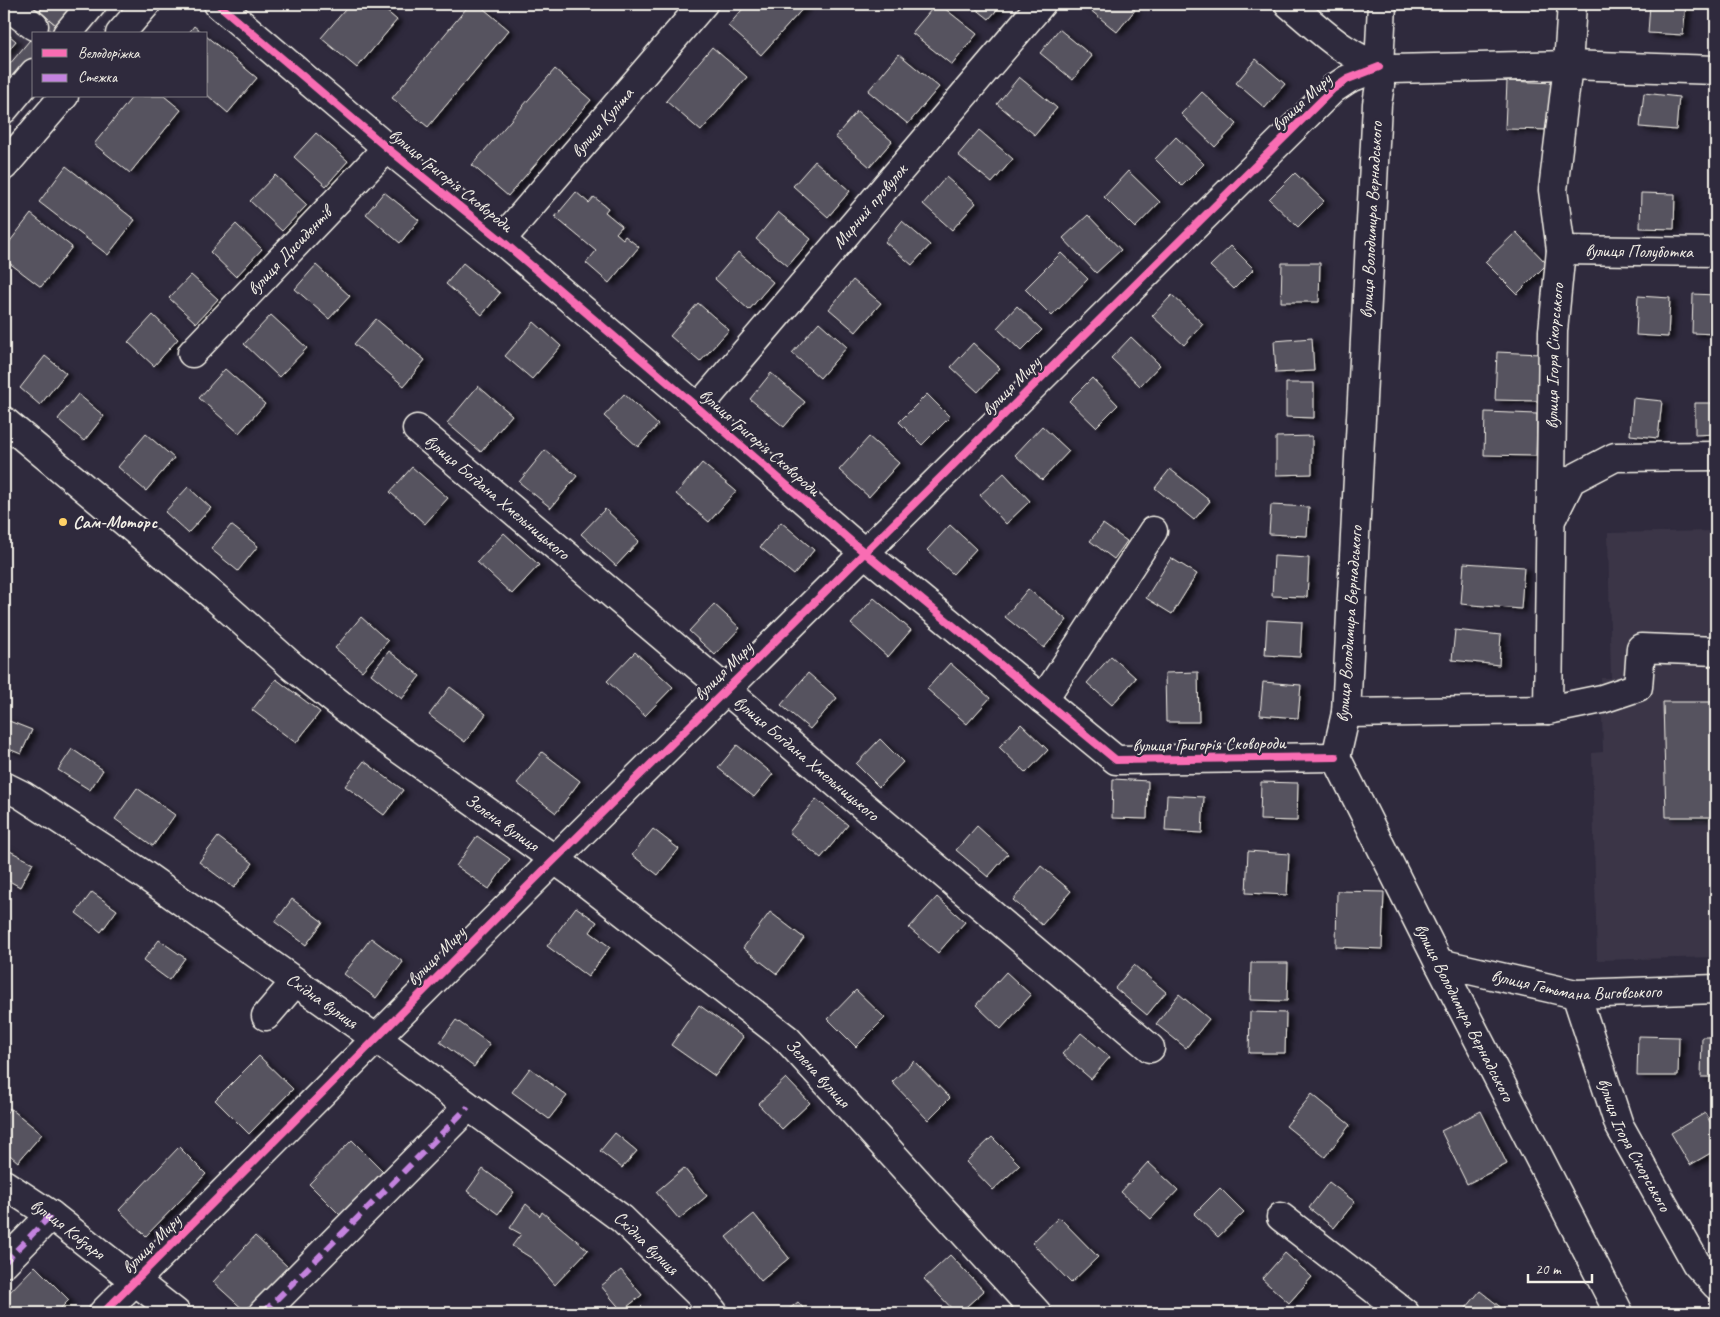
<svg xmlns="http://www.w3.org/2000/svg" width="1720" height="1317" viewBox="0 0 1720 1317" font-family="Caveat,sans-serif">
  <defs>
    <filter id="shadow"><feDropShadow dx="5.5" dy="3" stdDeviation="2.5" flood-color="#0009"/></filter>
  </defs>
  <rect width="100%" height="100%" fill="#2f2a3d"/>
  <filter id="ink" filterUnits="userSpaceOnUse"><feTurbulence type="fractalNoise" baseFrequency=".02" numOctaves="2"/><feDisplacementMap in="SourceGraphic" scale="10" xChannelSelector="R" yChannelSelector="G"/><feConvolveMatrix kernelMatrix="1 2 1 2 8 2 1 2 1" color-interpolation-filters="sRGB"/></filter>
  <g filter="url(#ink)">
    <g fill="#3b3647">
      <polygon points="4,4 115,4 90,34 34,34 34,96 37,96 4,136"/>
      <polygon points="1716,531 1716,957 1597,960 1592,753 1603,752 1601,678 1611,678 1608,533"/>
    </g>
    <g fill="#56525f" stroke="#f4f1e8" filter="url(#shadow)">
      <polygon points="47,4 66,4 73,10 58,27 40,11"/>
      <polygon points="350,4 378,4 397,20 357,68 321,38"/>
      <polygon points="470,4 478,4 509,30 428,127 392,98"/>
      <polygon points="747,4 807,4 761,55 728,26"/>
      <polygon points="936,4 939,4 977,34 952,65 912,33"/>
      <polygon points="970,4 1002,4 989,19"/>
      <polygon points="1083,4 1127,4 1135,10 1117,32"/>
      <polygon points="1650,4 1686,4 1683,35 1648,33"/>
      <polygon points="44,15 58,27 53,33 39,21"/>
      <polygon points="194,26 204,34 188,34"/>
      <polygon points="1059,29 1092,56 1073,80 1040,53"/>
      <polygon points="4,31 16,41 4,56"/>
      <polygon points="34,35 34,58 13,83 4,76 4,71"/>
      <polygon points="206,36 257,78 228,113 206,94"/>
      <polygon points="712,47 747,77 701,131 666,101"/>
      <polygon points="899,54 939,87 908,124 868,91"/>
      <polygon points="1256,59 1285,84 1265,108 1236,83"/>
      <polygon points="555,69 591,100 508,196 472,165"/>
      <polygon points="1019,77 1057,108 1035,135 997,104"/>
      <polygon points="1507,81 1555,83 1554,130 1505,129"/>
      <polygon points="1202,92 1237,124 1215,147 1181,114"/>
      <polygon points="1644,93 1679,97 1676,130 1640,127"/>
      <polygon points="133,96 164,96 181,110 130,173 94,144"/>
      <polygon points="857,111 892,141 870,167 835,137"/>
      <polygon points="979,130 1013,159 992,183 958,155"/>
      <polygon points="316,133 348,161 326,186 294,157"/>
      <polygon points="1176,137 1204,164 1182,186 1155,159"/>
      <polygon points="815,161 850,191 828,217 793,186"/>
      <polygon points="66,166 135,220 108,255 39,202"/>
      <polygon points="1128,171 1160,202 1135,228 1104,197"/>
      <polygon points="1295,173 1324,201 1298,227 1269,199"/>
      <polygon points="275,175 307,205 282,231 250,201"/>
      <polygon points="946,177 976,203 952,230 923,204"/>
      <polygon points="384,192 419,220 400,243 366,214"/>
      <polygon points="576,192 589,203 594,197 608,208 605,212 622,226 616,233 623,239 625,236 639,247 609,283 586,263 596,251 555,217"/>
      <polygon points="1641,193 1675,194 1674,229 1640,228"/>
      <polygon points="778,212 811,239 788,266 756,239"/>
      <polygon points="31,214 72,247 41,287 4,259 4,249"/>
      <polygon points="1088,215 1121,250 1096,273 1063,238"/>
      <polygon points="902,221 930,245 912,265 885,242"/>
      <polygon points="236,224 262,249 236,277 210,252"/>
      <polygon points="1516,232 1547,264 1517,294 1485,262"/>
      <polygon points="1231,246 1254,269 1234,289 1210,266"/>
      <polygon points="738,252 773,282 749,310 715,279"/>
      <polygon points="1061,253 1088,279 1052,316 1025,289"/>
      <polygon points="463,263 500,293 482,315 446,284"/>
      <polygon points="1282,263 1320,263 1319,302 1281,302"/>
      <polygon points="316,265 350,296 329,319 295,289"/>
      <polygon points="191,275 218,299 196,323 169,298"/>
      <polygon points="853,280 881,303 856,332 829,309"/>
      <polygon points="1693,294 1716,295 1716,334 1692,333"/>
      <polygon points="1172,295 1203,324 1184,345 1152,316"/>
      <polygon points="1638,296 1670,298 1668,337 1636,335"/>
      <polygon points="698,303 729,330 700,362 670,336"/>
      <polygon points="1017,306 1042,330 1021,351 997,328"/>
      <polygon points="153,315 178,339 154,366 128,342"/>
      <polygon points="271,315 307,348 279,377 244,344"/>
      <polygon points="376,319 425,360 404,386 354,344"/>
      <polygon points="534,322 561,346 532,379 505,356"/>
      <polygon points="819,322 847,347 820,378 792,353"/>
      <polygon points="1131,337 1160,365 1140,386 1111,358"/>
      <polygon points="1312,338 1314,371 1276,373 1274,341"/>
      <polygon points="973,343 1000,368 978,392 951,367"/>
      <polygon points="1497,352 1540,354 1538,401 1495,400"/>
      <polygon points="45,356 66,373 40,405 20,388"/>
      <polygon points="225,369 265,404 239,433 199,398"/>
      <polygon points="771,373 805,402 784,427 750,399"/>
      <polygon points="1092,378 1118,405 1096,427 1069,401"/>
      <polygon points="1286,383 1314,383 1314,418 1286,417"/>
      <polygon points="478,386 512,415 481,452 447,423"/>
      <polygon points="78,394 104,416 84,441 58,419"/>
      <polygon points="624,394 658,425 638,447 604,416"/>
      <polygon points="927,394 950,417 922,445 899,422"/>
      <polygon points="1633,398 1662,401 1658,438 1630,435"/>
      <polygon points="1695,403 1716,403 1716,434 1695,435"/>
      <polygon points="1485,412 1537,414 1536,456 1484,455"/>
      <polygon points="1042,426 1069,451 1042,480 1015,455"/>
      <polygon points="146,434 174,458 146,491 118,467"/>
      <polygon points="1312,436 1312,474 1276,475 1276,437"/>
      <polygon points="869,437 899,463 869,497 839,470"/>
      <polygon points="545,450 577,476 551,508 519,482"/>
      <polygon points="702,463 736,491 709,522 676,494"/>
      <polygon points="412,467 448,498 425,524 390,492"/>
      <polygon points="1170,469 1210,501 1194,520 1155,488"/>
      <polygon points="1004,473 1030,501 1006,524 980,495"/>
      <polygon points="188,487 211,508 188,533 165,512"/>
      <polygon points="1271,505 1309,507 1307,536 1269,534"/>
      <polygon points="605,509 639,541 616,566 581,534"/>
      <polygon points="781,522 814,550 794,575 760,547"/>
      <polygon points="1103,524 1127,541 1114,559 1090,541"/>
      <polygon points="231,525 258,546 238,571 211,549"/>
      <polygon points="950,525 976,549 953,574 927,550"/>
      <polygon points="504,533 539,565 512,594 477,562"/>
      <polygon points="1274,556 1309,558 1307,597 1272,596"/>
      <polygon points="1171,558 1197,574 1172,614 1146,598"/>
      <polygon points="1464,563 1524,567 1521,609 1461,604"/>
      <polygon points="1028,589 1067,620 1044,648 1005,617"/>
      <polygon points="874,598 911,630 888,657 851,624"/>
      <polygon points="714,604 740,628 715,655 689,631"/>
      <polygon points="361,617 388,641 362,671 335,648"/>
      <polygon points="1267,620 1302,622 1300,657 1265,655"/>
      <polygon points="1455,630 1501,635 1499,665 1452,660"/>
      <polygon points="389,651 420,676 402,699 371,674"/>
      <polygon points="635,652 673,687 645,716 607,681"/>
      <polygon points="1111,656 1136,678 1112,705 1087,683"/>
      <polygon points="950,663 990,698 967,724 927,689"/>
      <polygon points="1198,672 1199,722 1166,722 1165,673"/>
      <polygon points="808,673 837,698 810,729 781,705"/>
      <polygon points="276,679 320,712 296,743 252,710"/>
      <polygon points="1263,682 1301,685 1298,718 1260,715"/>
      <polygon points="450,687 486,714 465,742 429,715"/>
      <polygon points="1663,702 1716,702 1716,817 1666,817"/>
      <polygon points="4,719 32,730 21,754 4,747"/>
      <polygon points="1021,724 1048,750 1026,773 999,747"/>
      <polygon points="880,739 903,762 879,787 856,764"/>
      <polygon points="737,745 773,774 754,797 718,768"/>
      <polygon points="72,749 103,770 90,790 58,770"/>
      <polygon points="542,752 580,781 556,813 517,783"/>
      <polygon points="364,761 403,790 384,815 345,786"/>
      <polygon points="1113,779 1148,781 1147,819 1112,818"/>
      <polygon points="1261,782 1298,783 1297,821 1260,820"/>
      <polygon points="137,788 175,815 153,846 115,819"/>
      <polygon points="1167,795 1204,797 1202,833 1165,831"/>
      <polygon points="816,799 848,825 821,858 789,832"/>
      <polygon points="977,826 1008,854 988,877 956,850"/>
      <polygon points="653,829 679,849 658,875 632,855"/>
      <polygon points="477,836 510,859 489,889 456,866"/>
      <polygon points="218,837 253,863 234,888 199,862"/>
      <polygon points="4,848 33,863 20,887 4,878"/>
      <polygon points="1248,851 1289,854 1287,895 1246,893"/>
      <polygon points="1041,866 1071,891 1042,925 1013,900"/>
      <polygon points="1337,891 1384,892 1382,949 1336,947"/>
      <polygon points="92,892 117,910 101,932 76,913"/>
      <polygon points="937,897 965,922 938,953 909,928"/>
      <polygon points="292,899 323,922 306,945 275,922"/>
      <polygon points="576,907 597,922 590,932 610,947 588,977 547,946"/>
      <polygon points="770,912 804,938 777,974 743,948"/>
      <polygon points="371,938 403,962 376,998 344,974"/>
      <polygon points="159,940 185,958 169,980 143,961"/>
      <polygon points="1251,963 1288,963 1287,1001 1250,1000"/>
      <polygon points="1134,965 1166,992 1147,1015 1115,988"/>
      <polygon points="1006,972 1031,995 1001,1029 976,1005"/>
      <polygon points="856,990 885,1018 856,1047 828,1019"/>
      <polygon points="1179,994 1209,1019 1186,1048 1156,1024"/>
      <polygon points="699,1005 743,1037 715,1076 671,1045"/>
      <polygon points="1250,1012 1286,1013 1285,1053 1249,1053"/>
      <polygon points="456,1020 490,1044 474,1067 440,1042"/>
      <polygon points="1081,1033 1110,1057 1091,1079 1062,1054"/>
      <polygon points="1638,1036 1679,1037 1678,1076 1637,1076"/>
      <polygon points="1702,1037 1716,1037 1716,1077 1701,1077"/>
      <polygon points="259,1056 293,1089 249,1134 215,1100"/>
      <polygon points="914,1061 950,1098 928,1120 892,1082"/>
      <polygon points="530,1068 567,1096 549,1119 512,1092"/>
      <polygon points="786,1078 810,1103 782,1129 758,1104"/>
      <polygon points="1312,1094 1350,1125 1325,1157 1286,1126"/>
      <polygon points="10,1108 42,1134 18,1162 4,1150 4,1116"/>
      <polygon points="1481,1111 1507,1164 1467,1184 1441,1131"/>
      <polygon points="1705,1113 1716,1132 1716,1150 1690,1165 1671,1133"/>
      <polygon points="615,1133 637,1151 622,1168 600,1151"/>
      <polygon points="992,1137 1020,1165 993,1190 966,1162"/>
      <polygon points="352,1140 386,1174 343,1218 309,1184"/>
      <polygon points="179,1147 206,1174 146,1236 119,1210"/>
      <polygon points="1148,1162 1178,1190 1151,1219 1121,1192"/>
      <polygon points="684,1168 707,1196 679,1219 656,1192"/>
      <polygon points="483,1169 514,1192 498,1214 467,1191"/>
      <polygon points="1329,1182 1355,1202 1334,1228 1309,1208"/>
      <polygon points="1220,1188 1244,1212 1218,1237 1194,1214"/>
      <polygon points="526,1204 540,1216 542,1212 588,1250 555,1285 533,1259 512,1246 521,1234 510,1228"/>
      <polygon points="754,1214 789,1258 761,1281 726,1237"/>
      <polygon points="1059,1217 1098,1257 1071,1283 1032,1243"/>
      <polygon points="255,1236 288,1267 246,1312 213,1282"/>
      <polygon points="1285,1253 1312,1277 1289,1303 1262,1279"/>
      <polygon points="950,1255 984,1291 959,1313 956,1313 924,1279"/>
      <polygon points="35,1266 69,1300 56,1313 4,1313 4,1298"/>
      <polygon points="621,1270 642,1295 622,1311 601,1286"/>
      <polygon points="1480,1291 1508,1313 1462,1313"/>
      <polygon points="798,1302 807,1313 784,1313"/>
    </g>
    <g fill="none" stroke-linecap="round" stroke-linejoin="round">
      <defs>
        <g id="minor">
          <polyline points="5,4 34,26"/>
          <polyline points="218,4 387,148 501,240 698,408 853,543 1116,760 1336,757"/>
          <path d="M1289 4C1319 29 1351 62 1391 69L1568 65 1716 70"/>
          <path id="s1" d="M1382 4 1379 67 1380 85 1377 104 1346 713 1336 757 1439 963 1619 1313"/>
          <polyline points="67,34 92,4"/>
          <polyline points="120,34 146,4"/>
          <polyline points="4,109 34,73"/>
          <polyline points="4,166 64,96"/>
          <path id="s2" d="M501 240 703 4"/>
          <path id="s3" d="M1561 250 1716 252"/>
          <path id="s4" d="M192 353 387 148"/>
          <path id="s5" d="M698 408 1041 4"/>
          <path id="s6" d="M4 421 215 597 293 667 374 731 572 872 787 1039 1037 1313"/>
          <path id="s7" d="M417 429 1150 1048"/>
          <polyline points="1553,516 1571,480 1615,457 1716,456"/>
          <polyline points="1043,700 1153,531"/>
          <path id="s8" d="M1548 710 1553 331 1561 250 1553 190 1568 65 1572 4"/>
          <polyline points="1346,713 1548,710 1602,699 1638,687 1641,648 1716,651"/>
          <path id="s9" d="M4 786 22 795 143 874 388 1047 622 1219 700 1295 714 1313"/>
          <path id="s10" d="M1439 963 1576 994 1716 989"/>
          <path id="s11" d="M1576 994 1619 1125 1696 1263 1716 1285"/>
          <polyline points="266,1016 295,982"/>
          <path id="s12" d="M4 1184 51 1215 176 1313"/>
          <polyline points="1281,1217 1405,1313"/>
          <polyline points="4,1263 51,1215"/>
          <polyline points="103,1313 543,871 1333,89 1348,79 1379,67"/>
          <polyline points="263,1313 468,1107"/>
        </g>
      </defs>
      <use href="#minor" stroke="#f4f1e8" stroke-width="31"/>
      <use href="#minor" stroke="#2f2a3d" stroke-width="28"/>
      <g stroke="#c483df" stroke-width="6" stroke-dasharray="12 6" stroke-linecap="butt">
        <polyline points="4,1263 51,1215"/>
        <polyline points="263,1313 468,1107"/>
      </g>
      <defs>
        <g id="cycleway">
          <polyline points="218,4 387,148 501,240 698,408 853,543 1116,760 1336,757"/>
          <polyline points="103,1313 543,871 1333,89 1348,79 1379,67"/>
        </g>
      </defs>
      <use href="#cycleway" stroke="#2f2a3d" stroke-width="11"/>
      <use href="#cycleway" stroke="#f96db3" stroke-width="8"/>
    </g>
  </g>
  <circle fill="#ffd166" stroke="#2f2a3d" stroke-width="2" cx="63" cy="522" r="5"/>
  <g text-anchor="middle" stroke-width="4.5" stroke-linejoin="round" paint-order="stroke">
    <g font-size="18" fill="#f4f1e8" stroke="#2f2a3d">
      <text transform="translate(1301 102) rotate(-43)" y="6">вулиця Миру</text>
      <text dy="6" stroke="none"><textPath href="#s2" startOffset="155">вулиця Куліша</textPath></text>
      <text transform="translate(451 180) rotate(39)" y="6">вулиця Григорія Сковороди</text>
      <text dy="6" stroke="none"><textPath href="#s5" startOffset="265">Мирний провулок</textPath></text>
      <text transform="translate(1371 220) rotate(-87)" y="6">вулиця Володимира Вернадського</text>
      <text dy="6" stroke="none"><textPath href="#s4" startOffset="141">вулиця Дисидентів</textPath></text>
      <text dy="6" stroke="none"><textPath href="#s3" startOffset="78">вулиця Полуботка</textPath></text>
      <text dy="6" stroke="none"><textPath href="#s8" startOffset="354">вулиця Ігоря Сікорського</textPath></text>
      <text transform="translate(1011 386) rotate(-45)" y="6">вулиця Миру</text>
      <text transform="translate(760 442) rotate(41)" y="6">вулиця Григорія Сковороди</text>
      <text dy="6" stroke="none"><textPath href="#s7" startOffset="105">вулиця Богдана Хмельницького</textPath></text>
      <text transform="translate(1349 624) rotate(-86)" y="6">вулиця Володимира Вернадського</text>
      <text transform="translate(723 671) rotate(-45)" y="6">вулиця Миру</text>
      <text transform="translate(1209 744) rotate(-1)" y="6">вулиця Григорія Сковороди</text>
      <text dy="6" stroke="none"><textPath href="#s7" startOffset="510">вулиця Богдана Хмельницького</textPath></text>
      <text dy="6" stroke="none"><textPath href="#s6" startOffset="640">Зелена вулиця</textPath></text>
      <text transform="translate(436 956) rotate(-45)" y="6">вулиця Миру</text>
      <text dy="6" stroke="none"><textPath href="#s10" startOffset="140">вулиця Гетьмана Виговського</textPath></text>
      <text dy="6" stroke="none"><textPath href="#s9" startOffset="384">Східна вулиця</textPath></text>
      <text dy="6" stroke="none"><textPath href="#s1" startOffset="1041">вулиця Володимира Вернадського</textPath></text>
      <text dy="6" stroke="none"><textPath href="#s6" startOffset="1044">Зелена вулиця</textPath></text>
      <text dy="6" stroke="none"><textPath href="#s11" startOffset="162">вулиця Ігоря Сікорського</textPath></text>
      <text dy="6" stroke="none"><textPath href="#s12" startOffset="78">вулиця Кобзаря</textPath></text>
      <text dy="6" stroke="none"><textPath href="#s9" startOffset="789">Східна вулиця</textPath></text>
      <text transform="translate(151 1244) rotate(-45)" y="6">вулиця Миру</text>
    </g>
    <g font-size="18" font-weight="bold" fill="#f4f1e8" stroke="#2f2a3d" text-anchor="start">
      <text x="73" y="528">Сам-Моторс</text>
    </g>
  </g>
  <rect width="1720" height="1317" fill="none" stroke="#2f2a3d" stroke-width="20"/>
  <rect x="10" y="10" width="1700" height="1297" fill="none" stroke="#f4f1e8" stroke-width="2" filter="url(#ink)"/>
  <rect x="32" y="32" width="175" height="65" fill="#2f2a3d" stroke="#7e7a81"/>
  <rect x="42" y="49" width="25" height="8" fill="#f96db3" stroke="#7e7a81"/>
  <text x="78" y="58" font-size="15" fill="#f4f1e8">Велодоріжка</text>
  <rect x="42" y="74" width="25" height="8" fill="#c483df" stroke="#7e7a81"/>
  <text x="78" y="82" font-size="15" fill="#f4f1e8">Стежка</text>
  <path d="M1528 1274v8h64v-8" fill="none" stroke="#f4f1e8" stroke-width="2.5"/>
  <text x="1535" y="1274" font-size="15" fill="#f4f1e8" stroke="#2f2a3d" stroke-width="4" paint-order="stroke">20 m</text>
</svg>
